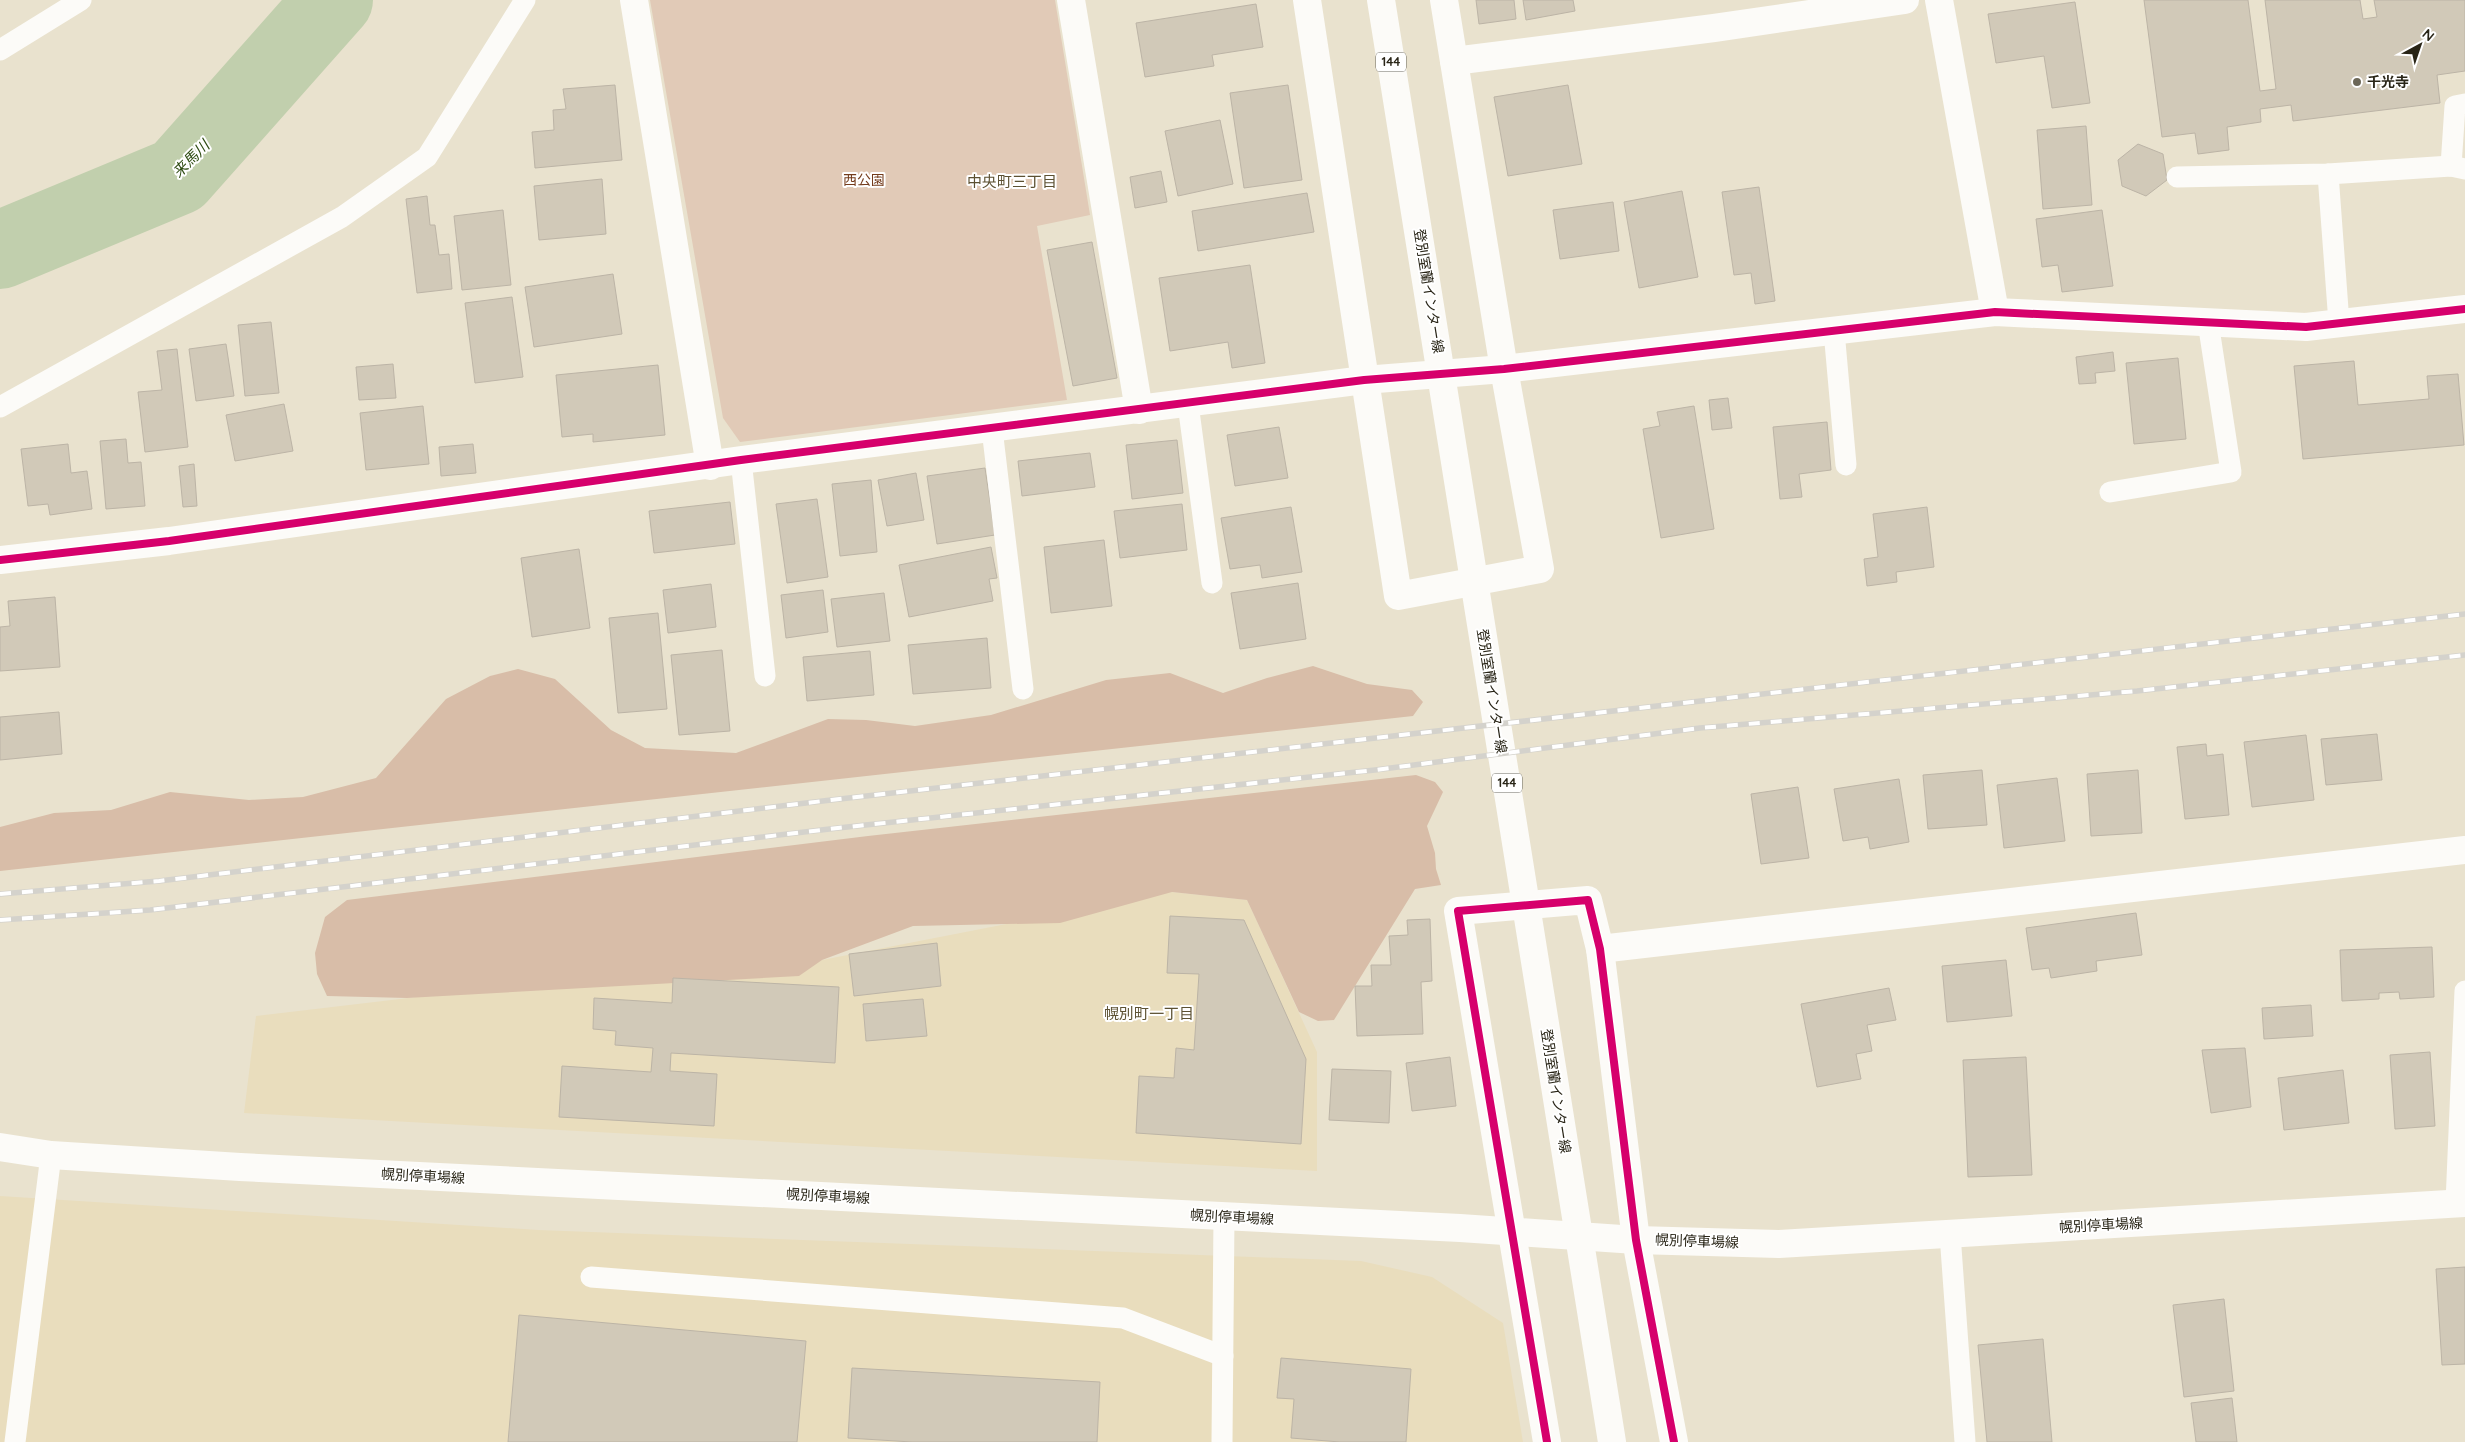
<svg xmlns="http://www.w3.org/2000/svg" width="2465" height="1442" viewBox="0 0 2465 1442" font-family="Quicksand,'Noto Sans JP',sans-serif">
  <rect width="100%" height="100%" fill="#e9e2ce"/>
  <g fill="#e9ddbd">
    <polygon points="1171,892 1247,900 1317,1052 1317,1171 244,1113 256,1016 689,965 822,960"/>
    <polygon points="0,1196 538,1230 1361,1261 1432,1277 1503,1323 1523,1442 0,1442"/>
  </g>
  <polygon fill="#e1cab7" points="650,0 1055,0 1090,215 1037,226 1067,400 740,442 723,418"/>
  <g fill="#d8bda8">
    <polygon points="1313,666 1367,684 1412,690 1423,702 1413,716 0,871 0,827 54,813 111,810 170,792 249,800 303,797 376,778 446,699 490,676 518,669 555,679 611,730 645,748 736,753 828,719 866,720 915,726 991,715 1106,680 1170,673 1223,693 1267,678"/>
    <polygon points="1416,775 1435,782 1443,792 1427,826 1435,853 1436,869 1441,885 1415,889 1334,1020 1318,1021 1299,1012 1247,900 1172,892 1060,923 913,926 822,960 799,976 407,998 327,996 317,974 315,953 325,917 347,900 868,836"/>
  </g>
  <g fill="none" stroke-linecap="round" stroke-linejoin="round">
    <polyline stroke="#c1cfad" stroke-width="78" points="0,250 178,176 334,0"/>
  </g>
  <g fill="#d1c9b8" stroke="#bcb4a6">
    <polygon points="1476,0 1514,0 1516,19 1479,24"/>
    <polygon points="1523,0 1573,0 1575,11 1526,20"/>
    <polygon points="2144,0 2248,0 2260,91 2276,89 2265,0 2360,0 2363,19 2377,17 2374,0 2465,0 2465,71 2437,75 2440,103 2293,121 2291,105 2260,109 2261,122 2227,127 2229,150 2198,154 2195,133 2162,137"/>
    <polygon points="2075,2 2090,103 2052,108 2044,56 1996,63 1988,14"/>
    <polygon points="1256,4 1263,47 1212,55 1214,66 1145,77 1136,23"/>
    <polygon points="615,85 622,160 535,168 532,132 554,130 553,110 566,109 563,89"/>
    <polygon points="1288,85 1302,180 1244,188 1230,93"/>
    <polygon points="1568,85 1582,164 1508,176 1494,97"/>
    <polygon points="1220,120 1233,184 1178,196 1165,131"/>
    <polygon points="2086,126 2092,205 2043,209 2037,130"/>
    <polygon points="2138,144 2163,154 2167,180 2146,196 2122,186 2118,160"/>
    <polygon points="1161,171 1167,202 1135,208 1130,177"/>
    <polygon points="602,179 606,234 539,240 534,186"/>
    <polygon points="1759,187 1775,301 1755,304 1751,273 1734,275 1722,192"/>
    <polygon points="1682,191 1698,277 1639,288 1624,202"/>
    <polygon points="1307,193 1314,232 1198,251 1192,211"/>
    <polygon points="427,196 430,225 435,225 439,255 449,254 452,289 417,293 406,199"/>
    <polygon points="1613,202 1619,251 1560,259 1553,210"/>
    <polygon points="503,210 511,285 462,290 454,216"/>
    <polygon points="2102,210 2113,286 2062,292 2058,265 2042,267 2036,219"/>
    <polygon points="1092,242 1117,378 1073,386 1047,250"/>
    <polygon points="1250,265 1265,363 1232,368 1228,342 1170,351 1159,278"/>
    <polygon points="613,274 622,334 534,347 525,287"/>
    <polygon points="512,297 523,377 475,383 465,303"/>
    <polygon points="271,322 279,393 245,396 238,325"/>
    <polygon points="226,344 234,396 196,401 189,349"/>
    <polygon points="177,349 188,447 145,452 138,392 162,390 157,351"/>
    <polygon points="2113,352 2115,371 2095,373 2096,383 2079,384 2076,357"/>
    <polygon points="2178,358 2186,439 2134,444 2126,363"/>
    <polygon points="2354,361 2358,405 2429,399 2427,376 2458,374 2464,445 2303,459 2294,366"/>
    <polygon points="393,364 396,398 359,400 356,367"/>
    <polygon points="658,365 665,435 593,442 593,434 562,437 556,375"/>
    <polygon points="1728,398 1732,428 1712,430 1709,400"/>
    <polygon points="284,404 293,451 235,461 226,415"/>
    <polygon points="423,406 429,464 366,470 360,413"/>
    <polygon points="1694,406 1714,529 1661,538 1643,429 1660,426 1657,412"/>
    <polygon points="1827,422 1831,470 1799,474 1802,497 1780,499 1773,427"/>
    <polygon points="1279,427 1288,478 1235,486 1227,435"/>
    <polygon points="126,439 128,463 141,462 145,506 106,509 100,441"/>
    <polygon points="1177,440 1183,493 1132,499 1126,445"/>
    <polygon points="68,444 71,473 87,471 92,509 50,515 48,504 28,506 21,449"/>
    <polygon points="473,444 476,473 441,476 439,447"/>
    <polygon points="1090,453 1095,487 1022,496 1018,461"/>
    <polygon points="194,464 197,506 183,507 179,466"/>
    <polygon points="985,468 995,535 937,544 927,476"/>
    <polygon points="916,473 924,520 887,526 878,480"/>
    <polygon points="871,480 877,552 840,556 832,484"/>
    <polygon points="817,499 828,577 787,583 776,504"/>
    <polygon points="730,502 735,544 654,553 649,511"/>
    <polygon points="1182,504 1187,550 1120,558 1114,511"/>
    <polygon points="1291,507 1302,572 1262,578 1260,565 1230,569 1221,518"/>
    <polygon points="1927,507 1934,567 1896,572 1897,582 1867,586 1864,559 1878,557 1873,514"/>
    <polygon points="1104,540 1112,606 1051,613 1044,547"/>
    <polygon points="991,547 997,578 989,579 993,601 909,617 899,565"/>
    <polygon points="579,549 590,628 532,637 521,558"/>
    <polygon points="1298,583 1306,639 1240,649 1231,593"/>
    <polygon points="711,584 716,627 668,633 663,590"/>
    <polygon points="823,590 828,632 786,638 781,595"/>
    <polygon points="884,593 890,641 837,647 831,599"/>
    <polygon points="55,597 60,667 0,671 0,627 10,626 8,601"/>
    <polygon points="658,613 667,709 618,713 609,618"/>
    <polygon points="987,638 991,688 913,694 908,645"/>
    <polygon points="722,650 730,731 679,735 671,655"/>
    <polygon points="870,651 874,695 807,701 803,657"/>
    <polygon points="59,712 62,754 0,760 0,717"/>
    <polygon points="2377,734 2382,780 2326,785 2321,739"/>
    <polygon points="2306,735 2314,800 2252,807 2244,742"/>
    <polygon points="2206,744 2207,756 2223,754 2229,815 2185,819 2177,747"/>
    <polygon points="1982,770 1987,825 1928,829 1923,775"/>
    <polygon points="2138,770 2142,833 2091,836 2087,774"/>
    <polygon points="2057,778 2065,841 2004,848 1997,785"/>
    <polygon points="1899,779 1909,842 1870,849 1868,837 1843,841 1834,789"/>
    <polygon points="1798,787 1809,858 1761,864 1751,794"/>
    <polygon points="2136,913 2142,955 2096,961 2097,971 2051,978 2049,968 2032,970 2026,928"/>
    <polygon points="1170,916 1244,920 1306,1059 1301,1144 1136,1133 1139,1076 1174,1078 1176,1048 1194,1050 1199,974 1167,973"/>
    <polygon points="1430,919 1432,981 1421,982 1423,1034 1357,1036 1355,986 1372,986 1371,965 1391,965 1389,936 1408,935 1407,920"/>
    <polygon points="937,943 941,986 854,996 849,954"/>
    <polygon points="2432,947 2434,997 2400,999 2399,992 2379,993 2379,999 2342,1001 2340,950"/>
    <polygon points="2006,960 2012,1016 1947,1022 1942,966"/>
    <polygon points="673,978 839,987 835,1063 671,1053 670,1071 717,1074 714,1126 559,1117 562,1066 651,1072 653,1048 615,1045 616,1031 593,1029 594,998 672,1003"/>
    <polygon points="1889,988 1896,1020 1867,1025 1872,1051 1856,1054 1861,1079 1817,1087 1801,1004"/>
    <polygon points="923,999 927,1036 866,1041 863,1004"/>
    <polygon points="2311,1005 2313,1036 2264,1039 2262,1008"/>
    <polygon points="2245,1048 2251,1107 2211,1113 2202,1050"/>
    <polygon points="2430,1052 2435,1126 2395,1129 2390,1055"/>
    <polygon points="1450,1057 1456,1106 1412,1111 1406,1063"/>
    <polygon points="2026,1057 2032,1175 1968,1177 1963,1060"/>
    <polygon points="1332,1069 1391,1071 1389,1123 1329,1120"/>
    <polygon points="2343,1070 2349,1123 2284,1130 2278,1078"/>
    <polygon points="2465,1267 2465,1364 2442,1365 2436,1269"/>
    <polygon points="2224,1299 2234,1391 2184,1397 2173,1305"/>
    <polygon points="519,1315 806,1341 797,1442 508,1442"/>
    <polygon points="2043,1339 2052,1442 1987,1442 1978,1345"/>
    <polygon points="1281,1358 1411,1369 1406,1442 1340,1442 1291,1438 1294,1399 1277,1398"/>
    <polygon points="852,1368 1100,1382 1097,1442 912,1442 848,1438"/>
    <polygon points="2232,1398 2237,1442 2196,1442 2191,1403"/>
  </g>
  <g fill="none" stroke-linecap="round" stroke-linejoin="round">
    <g stroke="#fcfbf8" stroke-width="21">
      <polyline points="0,50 81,0"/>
      <polyline points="2451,166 2455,106 2465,104"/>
      <polyline points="2328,174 2339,323"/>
      <polyline points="2177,177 2328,174 2451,166 2465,169"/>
      <polyline points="1834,331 1846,465"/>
      <polyline points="1188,404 1212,583"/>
      <polyline points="0,407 342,217 427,157 525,0"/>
      <polyline points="992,429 1023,689"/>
      <polyline points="741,460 765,676"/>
      <polyline points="2110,492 2231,472 2208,322"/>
      <polyline points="2456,1203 2465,991"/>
      <polyline points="1950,1234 1965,1442"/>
      <polyline points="591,1277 1123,1318 1223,1356"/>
      <polyline points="15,1442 51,1155"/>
      <polyline points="1222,1442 1224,1216"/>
    </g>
    <g stroke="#fcfbf8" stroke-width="28">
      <polyline points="634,0 710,466"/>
      <polyline points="1071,0 1139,410"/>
      <polyline points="1307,0 1398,596 1540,569 1504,369 1444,0"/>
      <polyline points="1939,0 1995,312"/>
      <polyline points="1454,61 1714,28 1905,0"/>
      <polyline points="0,560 169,541 741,460 1364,380 1504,369 1995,312 2306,327 2465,309"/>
      <polyline points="1600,949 2465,850"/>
      <polyline points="1547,1442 1458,911 1588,900 1600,949 1636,1240 1674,1442"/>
    </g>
    <polyline stroke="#fcfbf8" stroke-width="28" points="0,1147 51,1155 240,1167 1460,1228 1636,1240 1779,1244 2465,1203"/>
    <polyline stroke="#fcfbf8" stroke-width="28" points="1381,0 1612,1442"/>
    <defs>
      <g id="rail">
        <polyline points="0,894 159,881 831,800 2465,614"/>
        <polyline points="0,920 150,910 838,828 1375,770 1700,728 2137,691 2465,655"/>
      </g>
    </defs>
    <use href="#rail" stroke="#d4d2cc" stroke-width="5.5"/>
    <use href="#rail" stroke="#fff" stroke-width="4" stroke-dasharray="11" stroke-linecap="butt"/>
    <defs>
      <g id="cycleway">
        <polyline points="0,560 169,541 741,460 1364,380 1504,369 1995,312 2306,327 2465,309"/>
        <polyline points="1547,1442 1458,911 1588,900 1600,949 1636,1240 1674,1442"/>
      </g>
    </defs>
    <use href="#cycleway" stroke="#fff" stroke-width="11"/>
    <use href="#cycleway" stroke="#d6006c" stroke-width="8"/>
  </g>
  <circle fill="#6c6757" stroke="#fff" stroke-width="2" cx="2357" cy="82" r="5"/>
  <g text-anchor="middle" stroke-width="4" stroke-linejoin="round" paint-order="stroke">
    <g fill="#fff" stroke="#69665d" stroke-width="1">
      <rect x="1376" y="52.5" width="30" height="19" rx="4"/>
      <rect x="1492" y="773.5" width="30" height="19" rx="4"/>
    </g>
    <g font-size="12" font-weight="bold" fill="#292517">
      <text x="1391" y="66">144</text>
      <text x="1507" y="787">144</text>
    </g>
    <g font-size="14" font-weight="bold" fill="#292517" stroke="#fff" text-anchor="start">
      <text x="2367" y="87">千光寺</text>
    </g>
    <g font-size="14" fill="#743c1c" stroke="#fff">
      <text x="864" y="185">西公園</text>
    </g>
    <g font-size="14" fill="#292517" stroke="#fff">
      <text transform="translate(1429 291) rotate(81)" y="5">登別室蘭インター線</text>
      <text transform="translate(1492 691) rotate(81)" y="5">登別室蘭インター線</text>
      <text transform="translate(1556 1091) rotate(81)" y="5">登別室蘭インター線</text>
      <text transform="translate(423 1176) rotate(3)" y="5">幌別停車場線</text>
      <text transform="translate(828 1196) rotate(3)" y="5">幌別停車場線</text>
      <text transform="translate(1232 1217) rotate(3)" y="5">幌別停車場線</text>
      <text transform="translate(2101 1225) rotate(-3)" y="5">幌別停車場線</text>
      <text transform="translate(1697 1241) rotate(2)" y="5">幌別停車場線</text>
    </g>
    <g font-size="15" font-style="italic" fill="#2d4b12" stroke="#fff">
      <text transform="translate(191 159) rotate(-45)" y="5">来馬川</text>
    </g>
    <g font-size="15" fill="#5c5132" stroke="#fff">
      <text x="1012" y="187">中央町三丁目</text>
      <text x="1149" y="1019">幌別町一丁目</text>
    </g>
  </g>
  <g transform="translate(2420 45) rotate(40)" stroke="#ffffff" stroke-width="4" paint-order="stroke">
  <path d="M0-4L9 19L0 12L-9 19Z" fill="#292517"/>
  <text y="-8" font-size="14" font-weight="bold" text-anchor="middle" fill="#292517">N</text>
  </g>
</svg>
